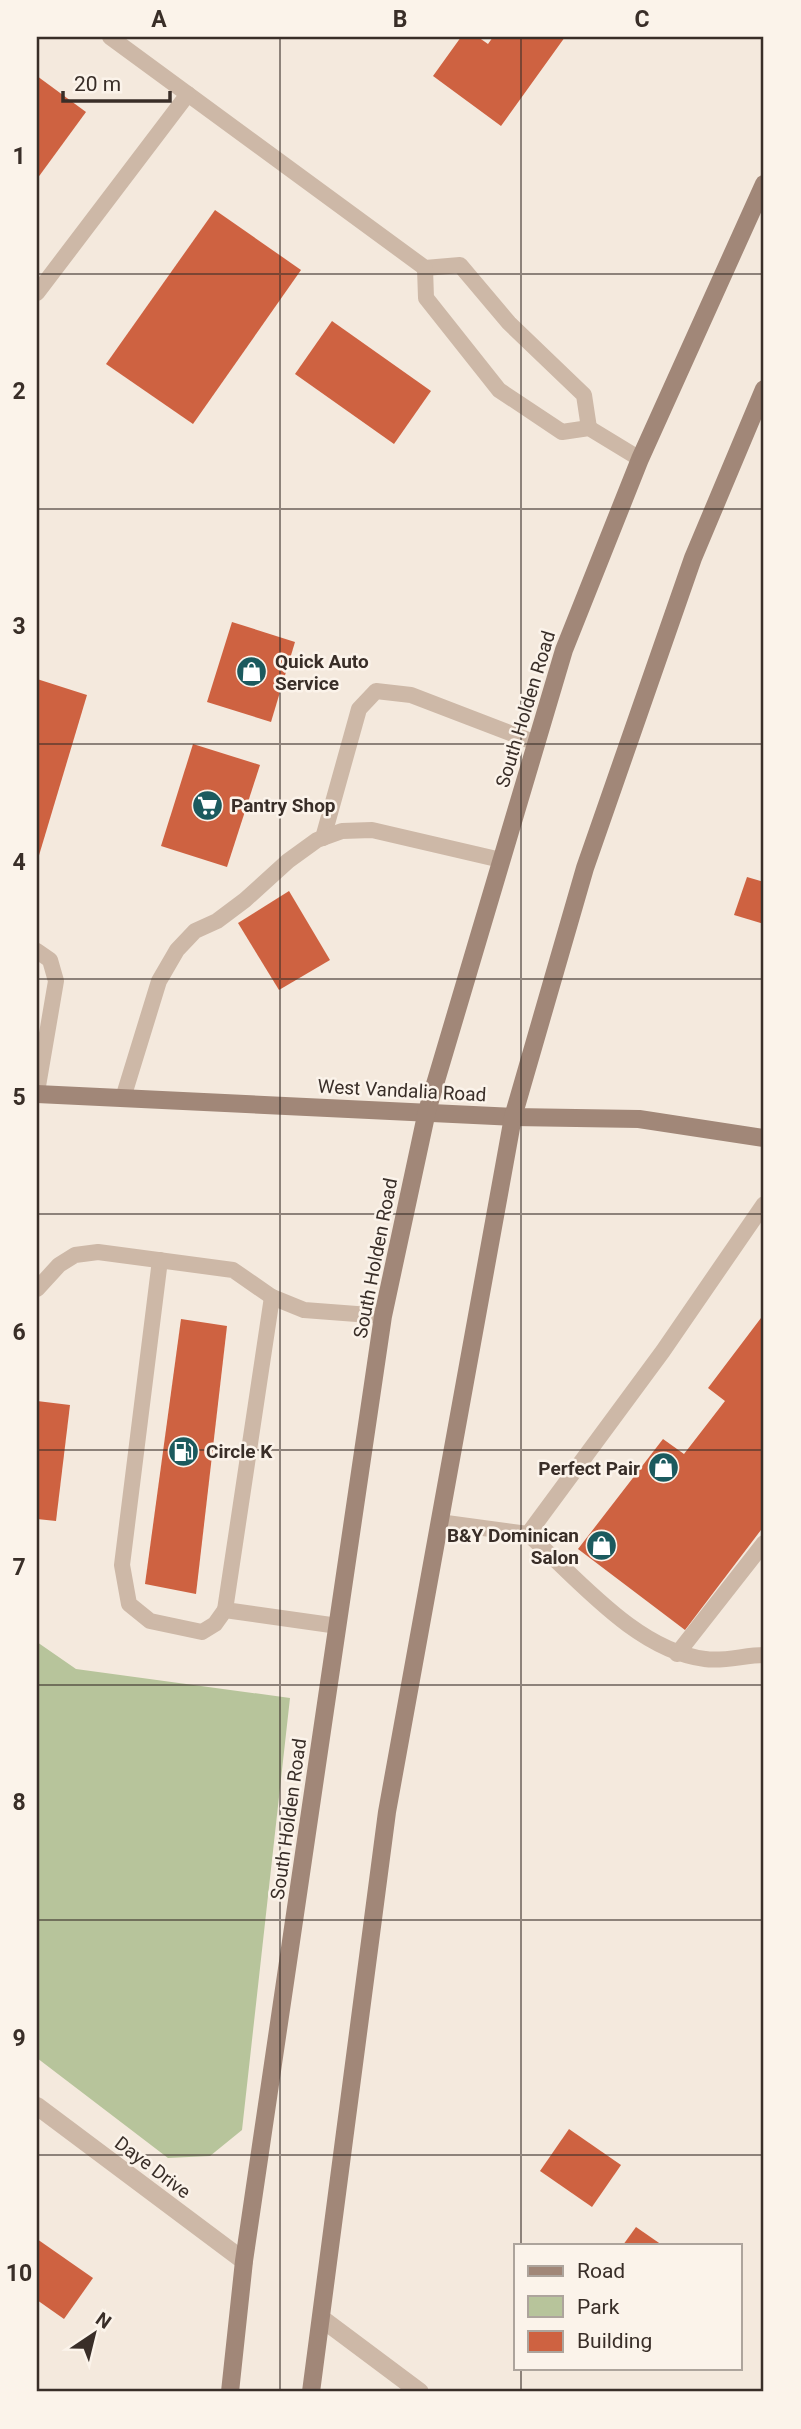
<svg xmlns="http://www.w3.org/2000/svg" width="801" height="2429" viewBox="0 0 801 2429" font-family="Roboto,sans-serif">
  <rect width="100%" height="100%" fill="#f4e9dd"/>
  <polygon fill="#b7c49b" points="37,1642 76,1669 290,1698 242,2130 210,2156 168,2158 37,2058"/>
  <g fill="#ce6241">
    <polygon points="461,37 478,37 488,44 493,37 565,37 501,126 433,76"/>
    <polygon points="37,76 86,112 37,179"/>
    <polygon points="215,210 301,270 193,424 106,364"/>
    <polygon points="332,321 431,391 394,444 295,374"/>
    <polygon points="232,622 295,642 271,722 207,702"/>
    <polygon points="37,679 87,695 37,862"/>
    <polygon points="193,744 260,765 227,867 161,846"/>
    <polygon points="747,877 764,882 764,924 734,915"/>
    <polygon points="289,891 330,960 279,990 238,923"/>
    <polygon points="764,1314 764,1526 685,1630 578,1549 663,1439 684,1454 725,1401 708,1388"/>
    <polygon points="181,1319 227,1326 196,1594 145,1584"/>
    <polygon points="37,1401 70,1405 56,1521 37,1519"/>
    <polygon points="569,2129 621,2165 592,2207 540,2171"/>
    <polygon points="636,2227 662,2245 623,2245"/>
    <polygon points="37,2239 93,2278 64,2319 37,2300"/>
  </g>
  <g fill="none" stroke-linecap="round" stroke-linejoin="round">
    <g stroke="#cdb8a7" stroke-width="16">
      <polyline points="110,37 425,268 460,265 509,323 584,395 589,428"/>
      <polyline points="425,268 426,298 499,390 562,432 589,428 640,459"/>
      <polyline points="37,293 188,94"/>
      <polyline points="323,838 359,709 376,691 411,695 536,743"/>
      <polyline points="37,951 50,960 56,981 37,1092"/>
      <polyline points="123,1098 159,981 177,950 195,931 217,921 245,900 288,861 317,840 342,831 372,830 501,860"/>
      <polyline points="160,1260 122,1565 129,1604 150,1621 202,1632 215,1624 225,1610 338,1626"/>
      <polyline points="37,1289 59,1265 75,1255 98,1252 233,1270 272,1297 304,1310 383,1316"/>
      <polyline points="439,1522 528,1534 663,1351 764,1204"/>
      <path d="M528 1534C578 1579 637 1651 705 1659 724 1662 745 1655 764 1655"/>
      <polyline points="225,1610 272,1297"/>
      <polyline points="677,1654 764,1543"/>
    </g>
    <g stroke="#cdb8a7" stroke-width="18">
      <polyline points="37,2106 244,2261"/>
      <polyline points="321,2318 420,2392"/>
    </g>
    <g stroke="#a18778" stroke-width="18">
      <polyline points="37,1094 513,1117 639,1119 764,1138"/>
      <polyline points="230,2392 244,2261 383,1316 427,1111 564,650 640,459 764,184"/>
      <polyline points="311,2392 387,1812 513,1117 585,868 693,558 764,389"/>
    </g>
  </g>
  <path fill="none" stroke="#392e28" stroke-width="2" stroke-opacity="0.55" d="M280 37V2392M521 37V2245M37 274H764M37 509H764M37 744H764M37 979H764M37 1214H764M37 1450H764M37 1685H764M37 1920H764M37 2155H764M521 2368V2392"/>
  <defs>
    <symbol id="shop-disc" viewBox="-11 -11 22 22"><circle r="9.5" fill="#1b5a5e" stroke="#fbf3ea"/><path d="M-5-2.5h2.3a2.7 3.5 0 0 1 5.4 0H5L5.5 6h-11ZM-1.5-2.5h3a1.5 2.3 0 0 0-3 0Z" fill="#fff"/></symbol>
    <symbol id="supermarket-disc" viewBox="-11 -11 22 22"><circle r="9.5" fill="#1b5a5e" stroke="#fbf3ea"/><path d="M-6-5.5h2.5l.6 2H6L4.5 2H-2.5L-4.4-4H-6ZM-1.5 3.2a1.3 1.3 0 1 0 .1 0ZM3 3.2a1.3 1.3 0 1 0 .1 0Z" fill="#fff"/></symbol>
    <symbol id="fuel-disc" viewBox="-11 -11 22 22"><circle r="9.5" fill="#1b5a5e" stroke="#fbf3ea"/><path d="M-5.5-6h7V0h2V4h1.3V-2.5L3-4.5l.8-.8L6-3V5H2.5V1h-1V6h-7ZM-4.2-4.7v3.2H.2V-4.7Z" fill="#fff"/></symbol>
  </defs>
  <g fill-rule="evenodd">
    <use href="#shop-disc" x="234" y="654" width="35" height="35"/>
    <use href="#supermarket-disc" x="190" y="788" width="35" height="35"/>
    <use href="#fuel-disc" x="166" y="1434" width="35" height="35"/>
    <use href="#shop-disc" x="646" y="1450" width="35" height="35"/>
    <use href="#shop-disc" x="584" y="1528" width="35" height="35"/>
  </g>
  <g text-anchor="middle" stroke-width="5" stroke-linejoin="round" paint-order="stroke">
    <g font-size="19" font-weight="bold" fill="#392e28" stroke="#fbf3ea" text-anchor="start">
      <text x="275" y="668">Quick Auto<tspan x="275" dy="22">Service</tspan></text>
      <text x="231" y="812">Pantry Shop</text>
      <text x="206" y="1458">Circle K</text>
      <text x="640" y="1475" text-anchor="end">Perfect Pair</text>
      <text x="579" y="1542" text-anchor="end">B&amp;Y Dominican<tspan x="579" dy="22">Salon</tspan></text>
    </g>
    <g font-size="19" fill="#392e28" stroke="#fbf3ea">
      <text transform="translate(525 709) rotate(-73)" y="7">South Holden Road</text>
      <text transform="translate(402 1090) rotate(3)" y="7">West Vandalia Road</text>
      <text transform="translate(375 1258) rotate(-79)" y="7">South Holden Road</text>
      <text transform="translate(288 1819) rotate(-82)" y="7">South Holden Road</text>
      <text transform="translate(153 2167) rotate(37)" y="7">Daye Drive</text>
    </g>
  </g>
  <rect width="801" height="2429" fill="none" stroke="#fbf3ea" stroke-width="77"/>
  <rect x="514" y="2244" width="228" height="126" fill="#fbf3ea" stroke="#ada49c" stroke-width="2"/>
  <rect x="528" y="2266" width="35" height="10" fill="#a18778" stroke="#ada49c" stroke-width="2"/>
  <text x="577" y="2278" font-size="21" fill="#392e28">Road</text>
  <rect x="528" y="2296" width="35" height="21" fill="#b7c49b" stroke="#ada49c" stroke-width="2"/>
  <text x="577" y="2314" font-size="21" fill="#392e28">Park</text>
  <rect x="528" y="2331" width="35" height="21" fill="#ce6241" stroke="#ada49c" stroke-width="2"/>
  <text x="577" y="2348" font-size="21" fill="#392e28">Building</text>
  <g transform="translate(94 2334) rotate(35)" stroke="#fbf3ea" stroke-width="5" paint-order="stroke">
  <path d="M0-5L12 26L0 18L-12 26Z" fill="#392e28"/>
  <text y="-10" font-size="19" font-weight="bold" text-anchor="middle" fill="#392e28">N</text>
  </g>
  <path d="M63 91v10h107v-10" fill="none" stroke="#392e28" stroke-width="3.5"/>
  <text x="74" y="91" font-size="21" fill="#392e28" stroke="#fbf3ea" stroke-width="5" paint-order="stroke">20 m</text>
  <rect x="38" y="38" width="724" height="2352" fill="none" stroke="#392e28" stroke-width="2.5"/>
  <g font-size="23" text-anchor="middle" font-weight="bold" fill="#392e28">
    <text x="159" y="27">A</text>
    <text x="400" y="27">B</text>
    <text x="642" y="27">C</text>
    <text x="19" y="164">1</text>
    <text x="19" y="399">2</text>
    <text x="19" y="634">3</text>
    <text x="19" y="870">4</text>
    <text x="19" y="1105">5</text>
    <text x="19" y="1340">6</text>
    <text x="19" y="1575">7</text>
    <text x="19" y="1810">8</text>
    <text x="19" y="2046">9</text>
    <text x="19" y="2281">10</text>
  </g>
</svg>
